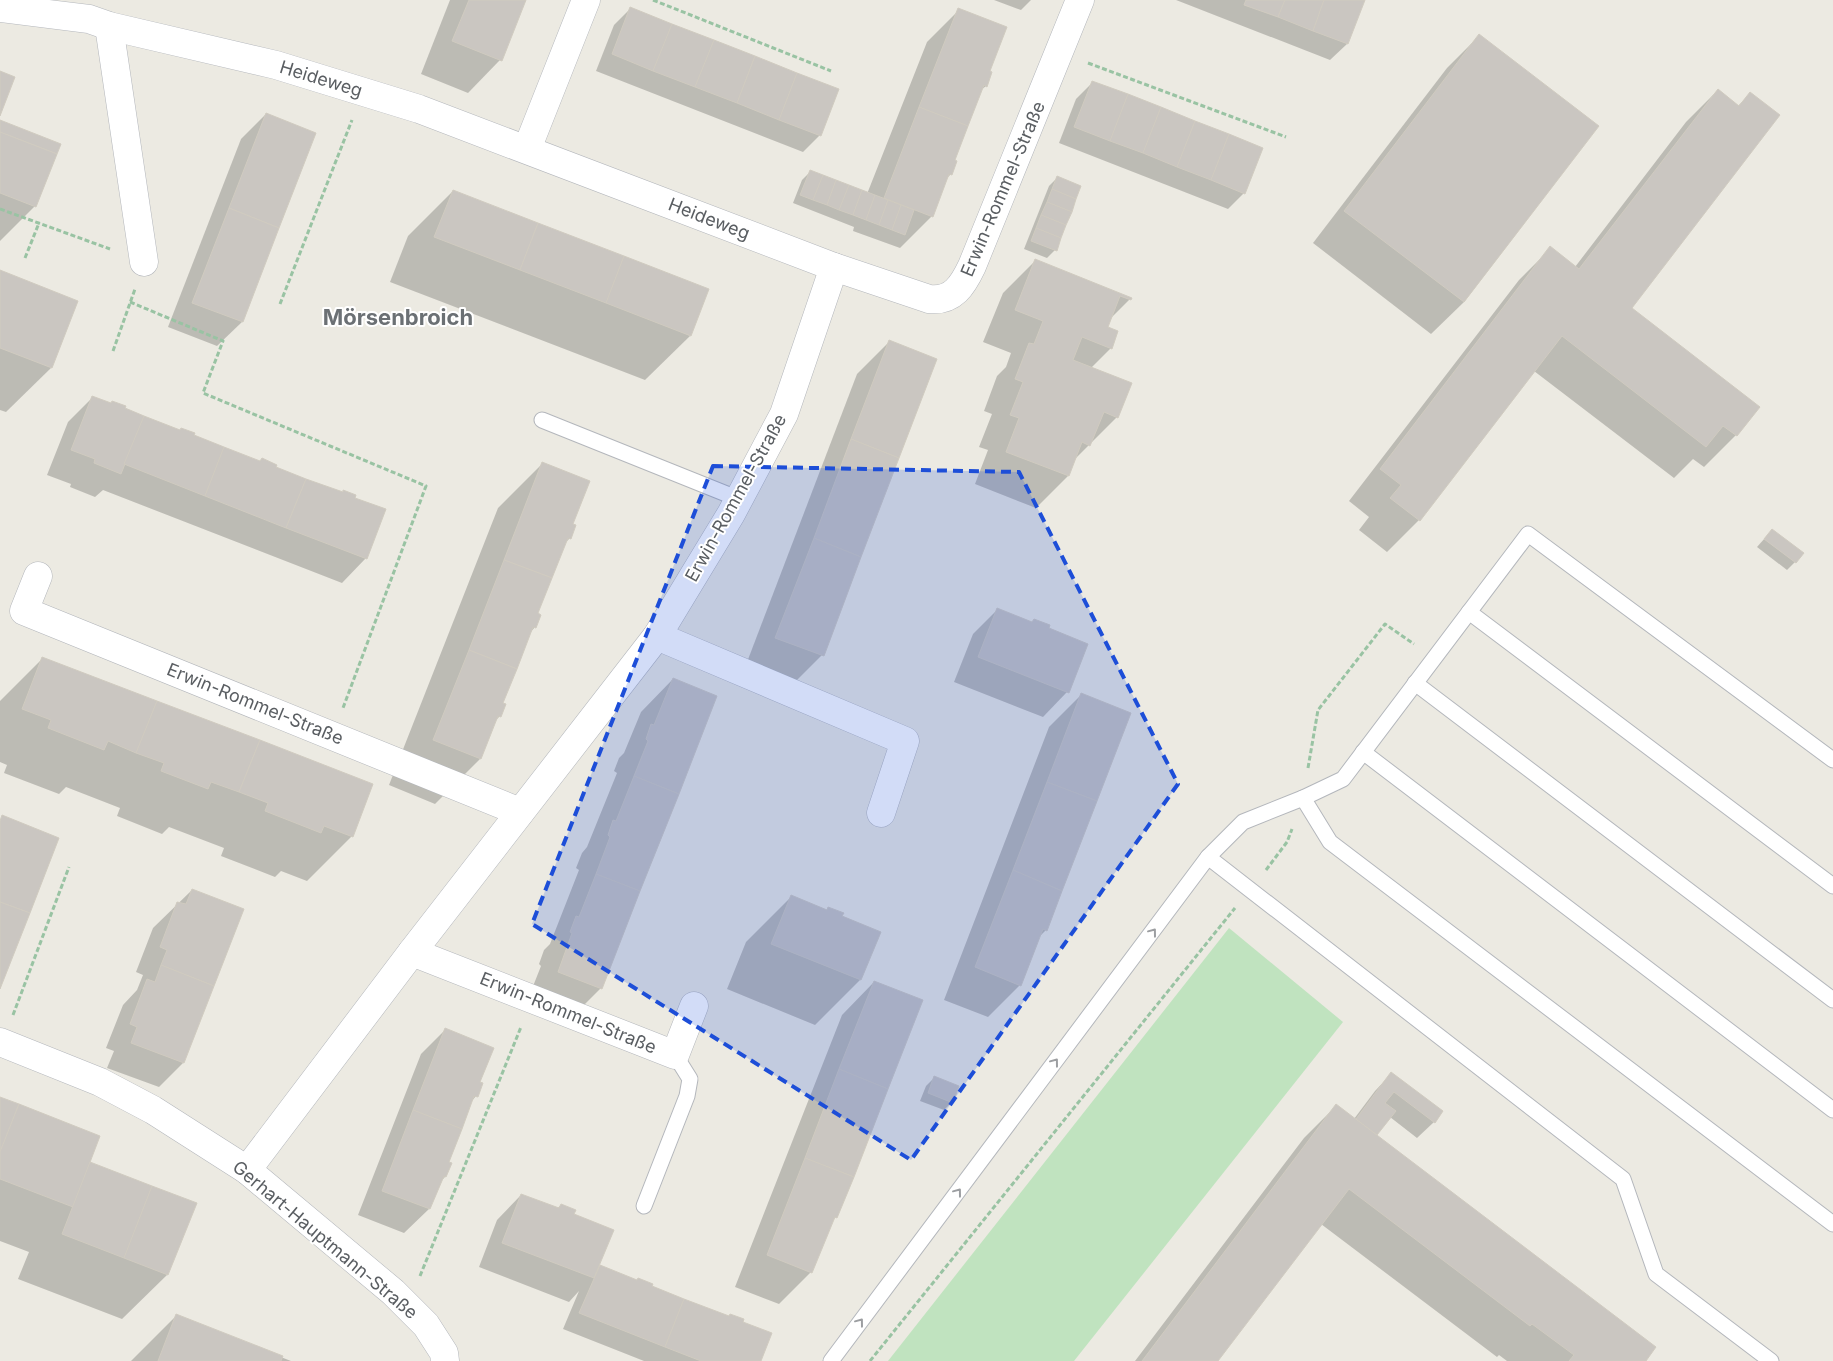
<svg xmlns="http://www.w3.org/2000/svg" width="1833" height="1361" viewBox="0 0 1833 1361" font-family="Inter,sans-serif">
  <rect width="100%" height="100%" fill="#eceae2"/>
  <polygon fill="#c0e3bf" points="1229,928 1343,1022 1074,1361 888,1361"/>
  <g fill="#0003">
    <polygon points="450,0 525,0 500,60 468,93 421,74"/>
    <polygon points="994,0 1031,0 1021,10"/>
    <polygon points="1176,0 1361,0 1363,1 1347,44 1330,60"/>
    <polygon points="630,9 820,135 803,152 596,71 614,25"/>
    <polygon points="959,10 988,72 986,86 981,90 953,161 951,174 946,179 932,216 900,248 853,231 854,227 793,203 802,180 810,172 867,194 927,42"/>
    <polygon points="1479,36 1598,126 1464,302 1431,334 1313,243 1447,68"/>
    <polygon points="1093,82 1244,193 1228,209 1059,143 1076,99"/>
    <polygon points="1718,90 1738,106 1750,94 1630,309 1758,407 1736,435 1704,467 1693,459 1674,478 1534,371 1419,520 1387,552 1359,530 1369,517 1349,501 1519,280 1551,248 1575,267 1686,122"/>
    <polygon points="266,114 314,134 242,322 217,346 168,327 241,139"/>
    <polygon points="0,121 35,206 0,241"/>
    <polygon points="1057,178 1080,186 1055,250 1047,258 1024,249 1049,186"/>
    <polygon points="453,191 690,336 645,380 390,282 408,236"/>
    <polygon points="1035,261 1130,299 1109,320 1107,328 1111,348 1091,368 1117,417 1074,460 1068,476 1036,508 975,484 988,450 979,447 992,414 984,411 997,376 1006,367 1011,353 983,342 1003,293"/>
    <polygon points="0,272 51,368 6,412 0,410"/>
    <polygon points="889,342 822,655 790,687 744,670 857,374"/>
    <polygon points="93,397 274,468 366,558 342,583 103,490 95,497 70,487 71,484 47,475 68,422"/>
    <polygon points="543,463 571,525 570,538 564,544 537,614 535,627 529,634 502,703 500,716 494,722 480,759 435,804 389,785 498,508"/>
    <polygon points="1772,530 1795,562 1787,570 1757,547"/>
    <polygon points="998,609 1047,629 1067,692 1043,717 954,682 973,634"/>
    <polygon points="43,658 352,836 307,881 281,871 275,877 221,856 224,848 169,827 162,834 117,816 120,808 66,787 59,794 4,773 7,765 0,762 0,701"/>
    <polygon points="673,679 601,988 569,1020 526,1004 541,966 539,964 544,950 550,944 579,870 576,868 582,853 587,847 617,773 614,771 619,758 624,753 641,712"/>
    <polygon points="1081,695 1046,930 1039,937 1020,985 988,1017 944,1000 1049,727"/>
    <polygon points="192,890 183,1063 159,1087 107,1068 114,1051 106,1048 123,1005 137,990 143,975 136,972 153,928"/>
    <polygon points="791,897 826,911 829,908 841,917 879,933 860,980 815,1025 727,989 746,942"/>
    <polygon points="874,982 836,1217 831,1222 811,1272 779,1304 735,1287 842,1015"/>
    <polygon points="445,1030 476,1096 471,1102 447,1163 445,1177 440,1182 429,1209 404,1233 358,1215 421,1054"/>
    <polygon points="1391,1074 1434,1122 1417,1138 1390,1117 1375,1135 1644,1361 1507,1361 1499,1355 1497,1357 1321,1224 1217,1361 1135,1361 1304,1138 1336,1106 1354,1119 1375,1091"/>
    <polygon points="934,1078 958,1087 952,1102 944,1110 920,1101 926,1086"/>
    <polygon points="0,1098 89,1163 167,1275 122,1319 18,1279 29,1252 0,1241"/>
    <polygon points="521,1195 557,1209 561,1205 573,1215 598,1266 636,1281 638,1279 650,1287 728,1317 730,1315 759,1361 644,1361 563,1329 579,1291 569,1302 479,1267 497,1220"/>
    <polygon points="176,1316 291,1361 131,1361"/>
  </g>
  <g fill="#cac6c1" stroke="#d0cbc0">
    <polygon points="469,0 526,0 502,61 452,41"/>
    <polygon points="1246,0 1285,0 1278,17 1244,5"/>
    <polygon points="1285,0 1324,0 1313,31 1278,17"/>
    <polygon points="1324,0 1365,0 1348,44 1313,31"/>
    <polygon points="630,7 672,24 653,71 612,54"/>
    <polygon points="958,8 1007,27 990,71 992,72 987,87 984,85 968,126 919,107"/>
    <polygon points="672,24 714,40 695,87 653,71"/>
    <polygon points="1479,34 1599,126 1464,302 1344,211"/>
    <polygon points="714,40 755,56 737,103 695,87"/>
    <polygon points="755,56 797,73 779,120 737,103"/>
    <polygon points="0,71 15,77 0,116"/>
    <polygon points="797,73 839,89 821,136 779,120"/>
    <polygon points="1092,81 1128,94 1110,141 1074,127"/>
    <polygon points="1718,89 1739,106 1750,92 1780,115 1632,308 1760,407 1737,436 1723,426 1706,447 1562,336 1420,521 1390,498 1401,485 1380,469 1550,246 1579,269"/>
    <polygon points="1128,94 1161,107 1143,153 1110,141"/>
    <polygon points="919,107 968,126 955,160 957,161 952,175 949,174 933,217 884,198"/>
    <polygon points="1161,107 1195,121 1177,167 1143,153"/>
    <polygon points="266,113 316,133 279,228 229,208"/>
    <polygon points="0,120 61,144 57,154 0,132"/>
    <polygon points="1195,121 1229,134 1211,180 1177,167"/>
    <polygon points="0,132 57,154 36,207 0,193"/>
    <polygon points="1229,134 1263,148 1245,194 1211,180"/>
    <polygon points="810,170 823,175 813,200 800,195"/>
    <polygon points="823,175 836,180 827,205 813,200"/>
    <polygon points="1057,176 1081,186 1076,199 1052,189"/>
    <polygon points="836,180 849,185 839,210 827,205"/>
    <polygon points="849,185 862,190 853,215 839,210"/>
    <polygon points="1052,189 1076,199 1072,212 1047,202"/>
    <polygon points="453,190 538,223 520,270 434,237"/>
    <polygon points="862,190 875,195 866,220 853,215"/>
    <polygon points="875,195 888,200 879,225 866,220"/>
    <polygon points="888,200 901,205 892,230 879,225"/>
    <polygon points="1047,202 1072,212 1066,225 1041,215"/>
    <polygon points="901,205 914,210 905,235 892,230"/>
    <polygon points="229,208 279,228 243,322 192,303"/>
    <polygon points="1041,215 1066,225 1061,238 1036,228"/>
    <polygon points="538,223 624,256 606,303 520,270"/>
    <polygon points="1036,228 1061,238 1057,251 1031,241"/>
    <polygon points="624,256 709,289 691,336 606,303"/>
    <polygon points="1035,259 1132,298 1131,300 1120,296 1108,327 1118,331 1112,349 1082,337 1073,360 1132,383 1118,418 1104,412 1090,446 1082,442 1069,476 1006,452 1019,418 1010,415 1023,382 1015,379 1029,343 1034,344 1043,321 1015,310"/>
    <polygon points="0,270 78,301 52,368 0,348"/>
    <polygon points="889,340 937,359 899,458 851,439"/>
    <polygon points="92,396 111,403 112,401 126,406 125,408 144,416 121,474 94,463 95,459 71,450"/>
    <polygon points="144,416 180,430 181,428 195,433 194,435 224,447 205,496 124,464"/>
    <polygon points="851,439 899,458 861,557 814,538"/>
    <polygon points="224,447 260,461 262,458 277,465 276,467 306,479 286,528 205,496"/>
    <polygon points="542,462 590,481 573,524 576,525 571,539 568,538 552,578 504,560"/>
    <polygon points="306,479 343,492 343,490 356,495 355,498 386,509 367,559 286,528"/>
    <polygon points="1772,529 1804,553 1796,563 1764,539"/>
    <polygon points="814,538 861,557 824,656 775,638"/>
    <polygon points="504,560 552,578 538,613 541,615 536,628 533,627 517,669 469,650"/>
    <polygon points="997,608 1032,622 1034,619 1050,625 1049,628 1088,644 1069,693 978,657"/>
    <polygon points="469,650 517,669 503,703 506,704 501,717 498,716 481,759 433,740"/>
    <polygon points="42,657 157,701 136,753 108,741 104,750 48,728 51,720 22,709"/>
    <polygon points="673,678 717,696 679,794 634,776 648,741 646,739 651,724 654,725"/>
    <polygon points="1081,693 1131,713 1097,801 1047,782"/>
    <polygon points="157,701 260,740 239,792 211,782 208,789 161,771 164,763 136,753"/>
    <polygon points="260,740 373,784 353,837 324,826 321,833 265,811 268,803 239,792"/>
    <polygon points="634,776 679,794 640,891 596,874 610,837 608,835 613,820 616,821"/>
    <polygon points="1047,782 1097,801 1062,891 1013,870"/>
    <polygon points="2,815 59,838 30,913 0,902 0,821"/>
    <polygon points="1013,870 1062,891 1047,931 1043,929 1021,986 975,967"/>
    <polygon points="596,874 640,891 602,989 558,972 572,933 570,932 576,916 579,917"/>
    <polygon points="192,889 244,909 214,986 161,965 167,950 160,947 177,902 186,904"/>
    <polygon points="791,895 827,910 828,907 844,913 842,916 881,932 861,980 771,944"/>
    <polygon points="0,902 30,913 0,989"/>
    <polygon points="161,965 214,986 184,1063 131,1043 137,1027 130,1024 147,979 155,982"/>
    <polygon points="874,981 923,1000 888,1089 839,1069"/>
    <polygon points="445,1028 494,1048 480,1082 483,1083 478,1097 474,1096 462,1129 413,1110"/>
    <polygon points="839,1069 888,1089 854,1177 805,1158"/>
    <polygon points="1391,1072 1443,1111 1435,1123 1394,1092 1385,1103 1396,1111 1377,1135 1356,1119"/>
    <polygon points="934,1076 959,1086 953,1103 928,1093"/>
    <polygon points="0,1097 19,1104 0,1152"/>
    <polygon points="19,1104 100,1136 73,1207 0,1179 0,1152"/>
    <polygon points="1336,1104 1656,1347 1646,1361 1569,1361 1574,1355 1532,1324 1530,1326 1349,1189 1218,1361 1142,1361"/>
    <polygon points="413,1110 462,1129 449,1162 452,1163 446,1177 444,1176 430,1209 382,1191"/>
    <polygon points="805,1158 854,1177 837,1218 835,1217 812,1273 767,1255"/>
    <polygon points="90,1162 152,1186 124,1258 62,1234"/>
    <polygon points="152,1186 197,1203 168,1275 124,1258"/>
    <polygon points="521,1194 559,1208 561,1204 576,1210 574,1214 614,1230 594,1278 502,1243"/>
    <polygon points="600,1265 637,1280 638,1278 653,1284 652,1286 684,1299 665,1347 579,1313"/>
    <polygon points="684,1299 729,1316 730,1314 744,1319 743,1322 772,1333 761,1361 701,1361 665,1347"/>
    <polygon points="176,1314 283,1356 281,1361 158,1361"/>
  </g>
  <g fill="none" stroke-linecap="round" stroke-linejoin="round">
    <defs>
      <g id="service">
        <polyline points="542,420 739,499"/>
        <polyline points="1469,612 1833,886"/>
        <polyline points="1415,683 1833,1000"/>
        <polyline points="1363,752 1833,1110"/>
        <polyline points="1303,798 1330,842 1833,1224"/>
        <polyline points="1208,857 1243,822 1303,798 1343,779 1528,534 1833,760"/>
        <polyline points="644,1206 687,1096 690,1079 675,1055"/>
        <polyline points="831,1361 1208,857 1623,1179 1656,1274 1771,1361"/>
      </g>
      <g id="minor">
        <polyline points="0,8 89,19 109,26 276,65 419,109 834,267"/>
        <polyline points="109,26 144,262"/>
        <polyline points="527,149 586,0"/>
        <polyline points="38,576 24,611 520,812"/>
        <polyline points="657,636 905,741 881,813"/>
        <polyline points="412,952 675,1055 694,1006"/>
        <polyline points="0,1042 100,1082 153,1110 247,1170 393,1292 426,1325 444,1353 445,1361"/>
        <path d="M247 1170 412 952 657 636 731 514 784 414 834 267 929 299C953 302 963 285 972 266L1080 0"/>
      </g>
    </defs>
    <use href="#service" stroke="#b4b7bc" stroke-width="17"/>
    <use href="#minor" stroke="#b4b7bc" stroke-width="29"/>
    <g stroke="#99c3a3" stroke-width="3" stroke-dasharray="5 2.5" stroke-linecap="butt">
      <polyline points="653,0 831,71"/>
      <polyline points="1088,63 1286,137"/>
      <polyline points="0,209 110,249"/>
      <polyline points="25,258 39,223"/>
      <polyline points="130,302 223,341 203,393 426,486 343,708"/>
      <polyline points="280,304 352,120"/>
      <polyline points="113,351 135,289"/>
      <polyline points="1308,768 1318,710 1385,624 1414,644"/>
      <polyline points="1266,870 1287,842 1292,829"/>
      <polyline points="13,1015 69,867"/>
      <polyline points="420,1276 521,1027"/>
      <polyline points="870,1361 1235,908"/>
    </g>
    <use href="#service" stroke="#fff" stroke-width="15"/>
    <use href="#minor" stroke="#fff" stroke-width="28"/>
  </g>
  <defs><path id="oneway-chevron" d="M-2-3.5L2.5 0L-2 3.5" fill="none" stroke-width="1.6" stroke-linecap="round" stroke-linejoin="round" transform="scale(1.25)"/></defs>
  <g stroke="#9c9ea1">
    <use href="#oneway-chevron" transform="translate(1153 932) rotate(-53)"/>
    <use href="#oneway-chevron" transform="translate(1055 1062) rotate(-53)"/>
    <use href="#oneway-chevron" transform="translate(958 1192) rotate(-53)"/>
    <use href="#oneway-chevron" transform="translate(860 1322) rotate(-53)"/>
  </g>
  <path fill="#1d4ed8" fill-opacity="0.2" stroke="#1d4ed8" stroke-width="4" stroke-dasharray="10 6" stroke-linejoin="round" d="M713 466 1019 472 1178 784 911 1160 532 924Z"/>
  <g text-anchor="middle" stroke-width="4" stroke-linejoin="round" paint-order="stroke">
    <g font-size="18" fill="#5a5e62" stroke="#fff">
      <text transform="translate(321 79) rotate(17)" y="6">Heideweg</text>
      <text transform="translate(1003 189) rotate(-67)" y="6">Erwin-Rommel-Straße</text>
      <text transform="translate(709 219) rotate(21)" y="6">Heideweg</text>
      <text transform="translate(736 498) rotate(-61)" y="6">Erwin-Rommel-Straße</text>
      <text transform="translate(255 704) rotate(22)" y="6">Erwin-Rommel-Straße</text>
      <text transform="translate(568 1013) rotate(22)" y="6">Erwin-Rommel-Straße</text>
      <text transform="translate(325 1240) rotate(40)" y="6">Gerhart-Hauptmann-Straße</text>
    </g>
    <g font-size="22" font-weight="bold" fill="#6b7074" stroke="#fff">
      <text x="398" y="325">Mörsenbroich</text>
    </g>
  </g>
</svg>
